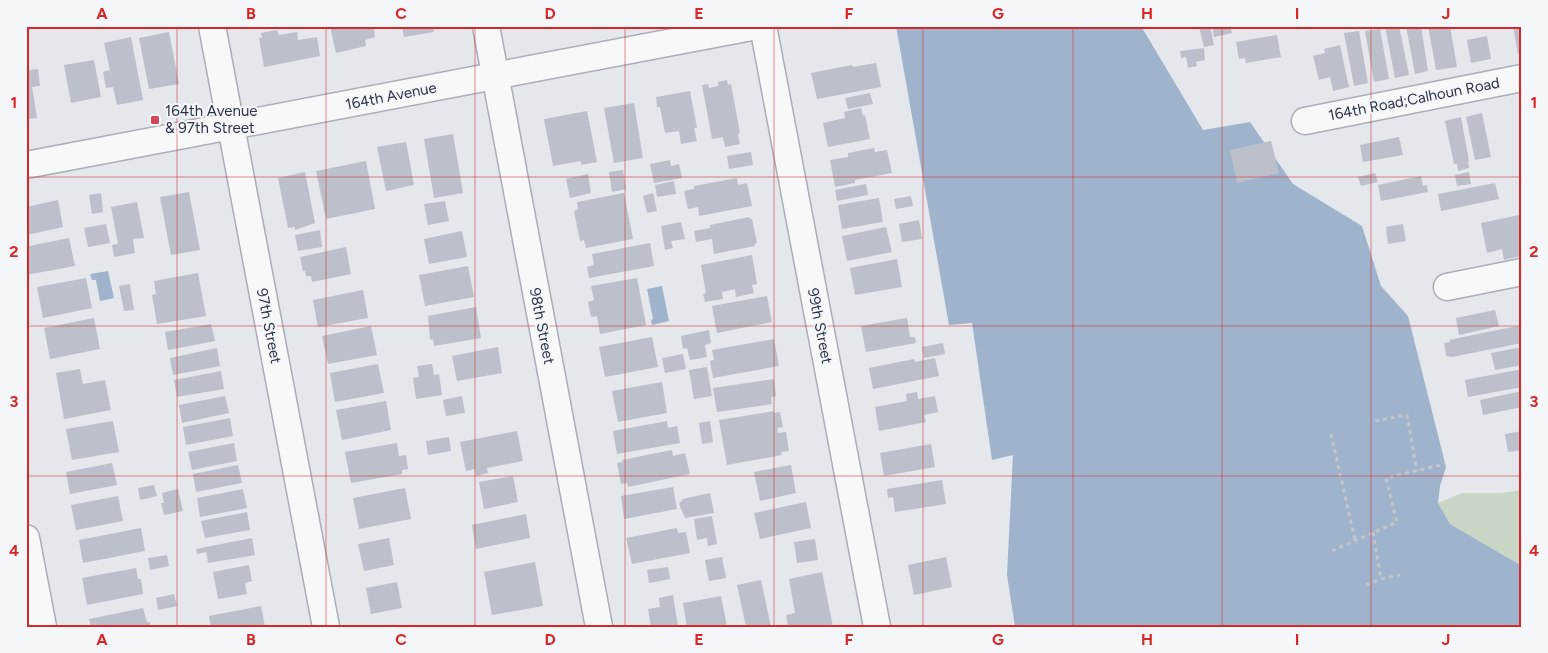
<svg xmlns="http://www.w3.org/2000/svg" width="1548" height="653" viewBox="0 0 1548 653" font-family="Figtree,sans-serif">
  <rect width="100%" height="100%" fill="#e4e7ec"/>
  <polygon fill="#c9d6c5" points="1522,490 1522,566 1450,524 1438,503 1462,493 1502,493"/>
  <g fill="#9fb4cc">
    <polygon points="896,26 1141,26 1203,130 1250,122 1293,184 1362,226 1381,286 1408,316 1446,467 1440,486 1438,503 1450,524 1522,566 1522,627 1015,627 1007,575 1013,455 992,460 972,323 949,325"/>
    <polygon points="108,271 114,298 100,301 96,280 92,280 90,274"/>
    <polygon points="662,286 669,321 652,325 651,320 653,319 647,289"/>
  </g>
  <g fill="#bbc0ca">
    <polygon points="330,26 373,26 375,37 365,40 366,46 336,53"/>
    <polygon points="402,26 433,26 434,32 404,37"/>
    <polygon points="1203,26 1210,26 1214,45 1204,47 1199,27"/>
    <polygon points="1212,26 1230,26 1232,33 1214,37"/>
    <polygon points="1385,26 1399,26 1409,75 1395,78"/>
    <polygon points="1406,26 1421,26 1428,71 1415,74"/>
    <polygon points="1428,26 1450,26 1457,67 1436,70"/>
    <polygon points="1513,26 1522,26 1522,53 1518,54"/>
    <polygon points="1380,29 1389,79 1374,82 1365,31"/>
    <polygon points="277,30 279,35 297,32 298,40 317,37 320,56 264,67 259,38 262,38 261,33"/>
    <polygon points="1359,31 1368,83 1354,86 1344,33"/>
    <polygon points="169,32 179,84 149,89 139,38"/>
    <polygon points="1277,35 1281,57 1246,63 1245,58 1239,59 1236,42"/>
    <polygon points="1487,36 1491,59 1471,63 1467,40"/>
    <polygon points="131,37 143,100 117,105 113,87 106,88 103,72 110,70 104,43"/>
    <polygon points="1340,45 1349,87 1333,91 1330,77 1319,80 1313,56 1325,53 1324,49"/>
    <polygon points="1204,48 1205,60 1196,62 1197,66 1188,68 1186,57 1181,58 1180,51"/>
    <polygon points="94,60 101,97 71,103 64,65"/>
    <polygon points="26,62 29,70 38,69 40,86 32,87 37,118 26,119"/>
    <polygon points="876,63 881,87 817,99 811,73 852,65 853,67"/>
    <polygon points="727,80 728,85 731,84 740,133 738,134 740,144 725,147 723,137 712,139 702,85 708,84 709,88 718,86 718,82"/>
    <polygon points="690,91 697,128 694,128 697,141 681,144 679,131 665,133 660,107 657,107 656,97"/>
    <polygon points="870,93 873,104 848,109 845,98"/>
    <polygon points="634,103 643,158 614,163 604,108"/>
    <polygon points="861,108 863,116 865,115 870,139 828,147 823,123 845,118 844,112"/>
    <polygon points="587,111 597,162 581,165 581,161 553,166 544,119"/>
    <polygon points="1482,113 1491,157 1475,160 1466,117"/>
    <polygon points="1461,117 1469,161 1468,161 1469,168 1458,171 1457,164 1454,164 1445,121"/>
    <polygon points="453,134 463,193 434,198 424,139"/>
    <polygon points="1399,137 1403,155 1363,162 1360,145"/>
    <polygon points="1271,141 1279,173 1237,183 1230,150"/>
    <polygon points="406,142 414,185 386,191 377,147"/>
    <polygon points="874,148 875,152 887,150 892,173 855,180 855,183 835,187 830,160 848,157 848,153"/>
    <polygon points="751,152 753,165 729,169 727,156"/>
    <polygon points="670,160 671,166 679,164 682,178 654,183 650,164"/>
    <polygon points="366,161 375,209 326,219 316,171"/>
    <polygon points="623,170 626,189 612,192 609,172"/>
    <polygon points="305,172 315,223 295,230 295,227 288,228 278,178"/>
    <polygon points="1469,172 1471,184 1457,186 1455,175"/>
    <polygon points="1375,173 1378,182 1361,186 1358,177"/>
    <polygon points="588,174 591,193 570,198 566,179"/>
    <polygon points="1421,176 1423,186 1427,185 1428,192 1381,201 1378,185"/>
    <polygon points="737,178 738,185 747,183 752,206 699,216 698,207 688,209 684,191 694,189 694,186"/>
    <polygon points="674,181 676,194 657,197 655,185"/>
    <polygon points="1495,183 1499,199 1441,211 1438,194"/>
    <polygon points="866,184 868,195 837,201 835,190"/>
    <polygon points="189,192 200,250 171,255 160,197"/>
    <polygon points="101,193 103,212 92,214 89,195"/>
    <polygon points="624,193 633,239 586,248 584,240 580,241 574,211 578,209 577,202"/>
    <polygon points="653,193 657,211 647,213 643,196"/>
    <polygon points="911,196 913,206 896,209 894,199"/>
    <polygon points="879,198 883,222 842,229 838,205"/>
    <polygon points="58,200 63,227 27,235 26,207"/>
    <polygon points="445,201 449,221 428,225 424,204"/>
    <polygon points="137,202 144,238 133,239 135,253 114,257 112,245 118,244 111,207"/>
    <polygon points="1519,215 1522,226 1522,256 1504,260 1502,249 1487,253 1481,223"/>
    <polygon points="749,217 750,219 752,219 757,243 754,244 755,246 714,254 712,239 696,242 694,231 710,228 710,225"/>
    <polygon points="919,220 922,239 902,242 899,224"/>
    <polygon points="681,222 685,239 671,241 673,248 665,250 661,226"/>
    <polygon points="106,224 110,243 88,247 84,228"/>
    <polygon points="1403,224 1406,241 1388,244 1386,227"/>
    <polygon points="886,227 892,252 847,261 842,236"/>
    <polygon points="320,230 322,247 298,251 295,235"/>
    <polygon points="462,231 467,257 429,264 424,239"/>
    <polygon points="69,238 75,266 26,275 26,248 29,247 29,246"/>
    <polygon points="650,243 654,266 589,278 587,267 594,265 592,254"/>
    <polygon points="346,247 351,274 312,282 311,276 306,276 305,271 303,271 300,257"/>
    <polygon points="752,255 757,284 752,285 754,293 736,297 735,289 722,292 723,299 705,302 703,294 706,293 701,265"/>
    <polygon points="897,259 902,287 855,295 850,268"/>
    <polygon points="468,266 474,297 425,306 419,275"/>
    <polygon points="198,273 206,316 157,324 152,295 156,294 154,281"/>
    <polygon points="86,278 92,308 43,318 37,287"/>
    <polygon points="637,278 646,325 600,334 597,316 591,317 588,302 594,300 591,286"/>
    <polygon points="130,284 134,310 124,311 119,286"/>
    <polygon points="363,290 368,318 318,327 313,300"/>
    <polygon points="767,296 772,322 717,333 712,306"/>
    <polygon points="476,307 481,338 434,346 433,339 430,340 428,316"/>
    <polygon points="1495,310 1499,326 1459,335 1456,318"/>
    <polygon points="94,318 100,349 50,359 44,328"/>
    <polygon points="907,318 910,337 915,337 916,343 866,352 861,326"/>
    <polygon points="211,324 215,341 168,350 165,332"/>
    <polygon points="1522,325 1522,343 1452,357 1446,356 1444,343 1450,342 1449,340"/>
    <polygon points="371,326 377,355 328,364 322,336"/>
    <polygon points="709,330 711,343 705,345 707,357 690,360 687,348 683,349 681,336"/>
    <polygon points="652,337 658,367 605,377 599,347"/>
    <polygon points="774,339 779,366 713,378 710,361 714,360 712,350"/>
    <polygon points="943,343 945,354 924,358 922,347"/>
    <polygon points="498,347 502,373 457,381 452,356"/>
    <polygon points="1522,347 1522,365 1495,370 1491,353"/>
    <polygon points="217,348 220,366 173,375 170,358"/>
    <polygon points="683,354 686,369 665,373 662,358"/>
    <polygon points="935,358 939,376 873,389 869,368 914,359 915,362"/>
    <polygon points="378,364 384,393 335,402 330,373"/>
    <polygon points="432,364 434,375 439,374 442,395 416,399 413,378 419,377 417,366"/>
    <polygon points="707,367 712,396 694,399 689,370"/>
    <polygon points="80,369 83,384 105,380 111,410 64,419 56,373"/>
    <polygon points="1522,369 1522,387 1468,397 1465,380"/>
    <polygon points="221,371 224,389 177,397 174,380"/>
    <polygon points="774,379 776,396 771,397 772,404 717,412 713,388"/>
    <polygon points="662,382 667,413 618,422 612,391"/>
    <polygon points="1522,391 1522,407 1483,415 1480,400"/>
    <polygon points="917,392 918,399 935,396 938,412 924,415 926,422 879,431 875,407 907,401 906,394"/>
    <polygon points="225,396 229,413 182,423 179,405"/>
    <polygon points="462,396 465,413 446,416 443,400"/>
    <polygon points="386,401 391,430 342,440 336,410"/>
    <polygon points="774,411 774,413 780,412 783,427 777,428 778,433 786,432 789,451 781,452 782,455 727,465 719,420"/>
    <polygon points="230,418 233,436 186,445 183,427"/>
    <polygon points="113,421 119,452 72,460 66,429"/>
    <polygon points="667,421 668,428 677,426 680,443 617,454 613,431"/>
    <polygon points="710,421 713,442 702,444 699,423"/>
    <polygon points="517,431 523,461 487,468 488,473 476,476 475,469 466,471 460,442"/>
    <polygon points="1522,431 1522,450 1508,452 1505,434"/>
    <polygon points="449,437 451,451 428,455 426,441"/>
    <polygon points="234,443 237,461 192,470 188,452"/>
    <polygon points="397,443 399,456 406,455 408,469 402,470 402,474 351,483 345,452"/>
    <polygon points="931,444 935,467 884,476 880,453"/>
    <polygon points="672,450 673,456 685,453 690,474 628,487 627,483 621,484 617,463 623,462 622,460"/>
    <polygon points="112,463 117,485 70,494 66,472"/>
    <polygon points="238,465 242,483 196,492 193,474"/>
    <polygon points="791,465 796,493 760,501 754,472"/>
    <polygon points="513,476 518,502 484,509 479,482"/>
    <polygon points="942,480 946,504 895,512 893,497 888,498 887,489"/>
    <polygon points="154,485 157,496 140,500 138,488"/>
    <polygon points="673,487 677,509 624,519 621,496"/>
    <polygon points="405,488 411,519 359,529 353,498"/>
    <polygon points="178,489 183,511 164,515 161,503 164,503 162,493"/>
    <polygon points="243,489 247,508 200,517 197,498"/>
    <polygon points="710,493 714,513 685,518 679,504 683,499"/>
    <polygon points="118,496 123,521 76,530 71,505"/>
    <polygon points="806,502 811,528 760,539 754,513"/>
    <polygon points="247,512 250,530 205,538 201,521"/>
    <polygon points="526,514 530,538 476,549 472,525"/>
    <polygon points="712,516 717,544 708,546 707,538 697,540 694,519"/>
    <polygon points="141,528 145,551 83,563 79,540"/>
    <polygon points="677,528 678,533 686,532 690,553 632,564 626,538"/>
    <polygon points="252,538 255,555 208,563 206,552 197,554 196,549"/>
    <polygon points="389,538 394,565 364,571 358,544"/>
    <polygon points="815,539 818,560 797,563 794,542"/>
    <polygon points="167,555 169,566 150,570 148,558"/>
    <polygon points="722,557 726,578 709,581 705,560"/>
    <polygon points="946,557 952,587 914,595 908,565"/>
    <polygon points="535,562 543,606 492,615 484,572"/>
    <polygon points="249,565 252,581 245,583 247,594 218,599 213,572"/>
    <polygon points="668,567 670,579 649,583 647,570"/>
    <polygon points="136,568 138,579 141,579 143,594 87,605 82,578"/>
    <polygon points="822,572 833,627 788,627 786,615 795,613 789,579"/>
    <polygon points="761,580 771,627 746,627 737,585"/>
    <polygon points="397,582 402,608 371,614 366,588"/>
    <polygon points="174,594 177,606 158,610 156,598"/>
    <polygon points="673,595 678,627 651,627 648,609 660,607 659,598"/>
    <polygon points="721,596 727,627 687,627 683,603"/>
    <polygon points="261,606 265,627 211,627 209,616"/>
    <polygon points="143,608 147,622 150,622 151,627 91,627 89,619"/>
  </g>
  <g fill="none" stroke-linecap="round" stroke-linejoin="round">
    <defs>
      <g id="minor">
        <polyline points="212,26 326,627"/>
        <polyline points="486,26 599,627"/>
        <polyline points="763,26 877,627"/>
        <polyline points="1305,121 1522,78"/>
        <polyline points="26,165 757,26"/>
        <polyline points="1447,287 1522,272"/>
        <polyline points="26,538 43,627"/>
      </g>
    </defs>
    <use href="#minor" stroke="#a9aeb7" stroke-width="29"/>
    <g stroke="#c2c5cb" stroke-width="3" stroke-dasharray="4 4" stroke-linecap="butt">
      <polyline points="1375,421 1407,415 1417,471"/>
      <polyline points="1331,434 1355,540"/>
      <polyline points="1373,532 1381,579 1400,575"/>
      <polyline points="1332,551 1397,522 1386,478 1445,464"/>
      <polyline points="1366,585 1381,579"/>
    </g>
    <use href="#minor" stroke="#f7f8fa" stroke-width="26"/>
  </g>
  <path fill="none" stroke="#d62828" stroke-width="1" stroke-opacity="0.55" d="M177 26V627M326 26V627M475 26V627M625 26V627M774 26V627M923 26V627M1073 26V627M1222 26V627M1371 26V627M26 177H1522M26 326H1522M26 476H1522"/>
  <rect fill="#d1495b" stroke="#f4f6f9" stroke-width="2" x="150" y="115" width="10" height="10" rx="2.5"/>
  <g text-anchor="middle" stroke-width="4" stroke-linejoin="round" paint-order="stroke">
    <g font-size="15" fill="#2b3445" stroke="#f4f6f9">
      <text transform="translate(391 96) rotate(-11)" y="5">164th Avenue</text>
      <text transform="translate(1414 99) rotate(-11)" y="5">164th Road;Calhoun Road</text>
      <text transform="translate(269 326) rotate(79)" y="5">97th Street</text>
      <text transform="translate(542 326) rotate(79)" y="5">98th Street</text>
      <text transform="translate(820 326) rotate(79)" y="5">99th Street</text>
    </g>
    <g font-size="15" fill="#2b3445" stroke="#f4f6f9" text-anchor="start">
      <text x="165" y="116">164th Avenue<tspan x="165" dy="17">&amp; 97th Street</tspan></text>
    </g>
  </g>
  <rect width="1548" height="653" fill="none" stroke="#f4f6f9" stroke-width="55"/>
  <rect x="28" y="28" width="1492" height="598" fill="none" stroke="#d62828" stroke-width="2"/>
  <g font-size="16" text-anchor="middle" font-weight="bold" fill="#d62828">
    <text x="102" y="19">A</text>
    <text x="251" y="19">B</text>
    <text x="401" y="19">C</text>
    <text x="550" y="19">D</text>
    <text x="699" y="19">E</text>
    <text x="849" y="19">F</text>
    <text x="998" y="19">G</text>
    <text x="1147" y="19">H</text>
    <text x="1297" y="19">I</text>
    <text x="1446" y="19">J</text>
    <text x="14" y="108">1</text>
    <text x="1534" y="108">1</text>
    <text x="14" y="257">2</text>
    <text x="1534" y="257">2</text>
    <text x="14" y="407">3</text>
    <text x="1534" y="407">3</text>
    <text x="14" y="556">4</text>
    <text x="1534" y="556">4</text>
    <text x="102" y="645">A</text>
    <text x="251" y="645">B</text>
    <text x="401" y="645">C</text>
    <text x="550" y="645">D</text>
    <text x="699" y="645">E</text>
    <text x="849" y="645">F</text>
    <text x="998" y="645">G</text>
    <text x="1147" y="645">H</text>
    <text x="1297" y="645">I</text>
    <text x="1446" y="645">J</text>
  </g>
</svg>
